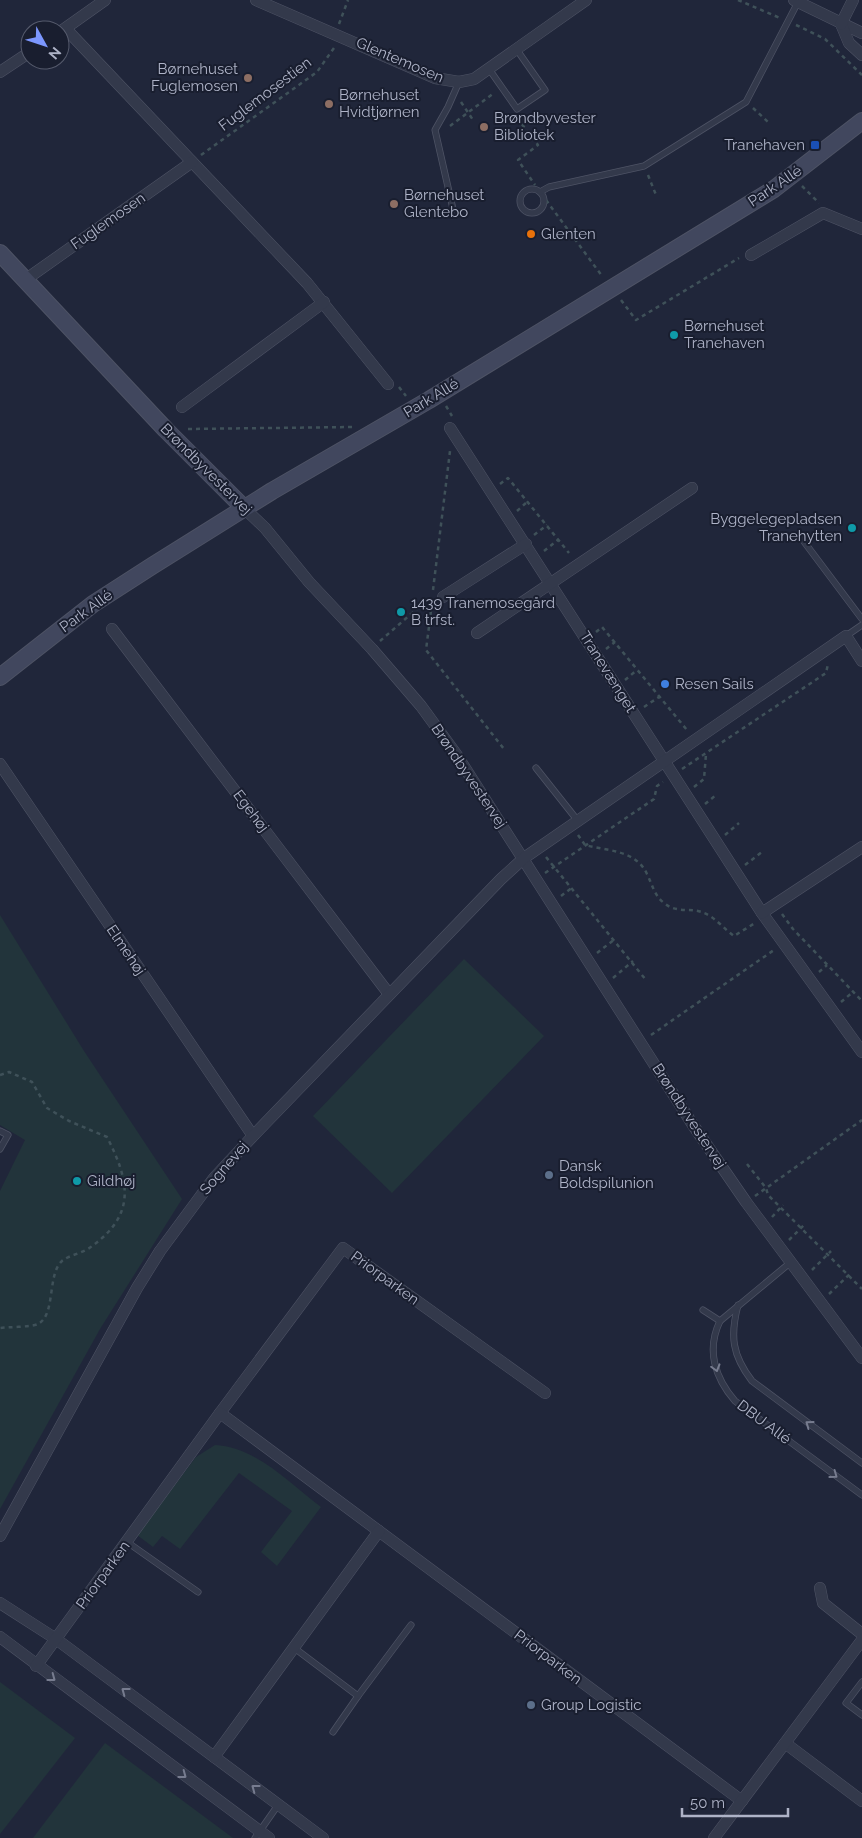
<svg xmlns="http://www.w3.org/2000/svg" width="862" height="1838" viewBox="0 0 862 1838" font-family="Raleway,sans-serif">
  <rect width="100%" height="100%" fill="#20263a"/>
  <g fill="#22343b">
    <polygon points="0,915 84,1051 182,1199 100,1329 0,1509 0,1191 25,1140 0,1125"/>
    <polygon points="464,959 544,1036 392,1193 313,1116"/>
    <path d="M215 1445C256 1447 289 1483 321 1507L277 1566 261 1552 292 1511 239 1473 180 1549 162 1536 153 1547 137 1535 196 1457Z"/>
    <polygon points="0,1682 75,1738 0,1834"/>
    <polygon points="105,1743 233,1838 33,1838"/>
  </g>
  <g fill="none" stroke-linecap="round" stroke-linejoin="round">
    <defs>
      <g id="lane">
        <polyline points="489,69 517,109 545,90 517,50"/>
        <circle cx="532" cy="201" r="12"/>
        <polyline points="540,192 549,187 644,166 746,102 798,2"/>
        <polyline points="453,209 435,130 448,107 459,82"/>
        <polyline points="802,539 862,619"/>
        <polyline points="846,636 862,625"/>
        <polyline points="536,768 578,821"/>
        <polyline points="0,1131 8,1135 0,1149"/>
        <path d="M738 1305C730 1336 732 1355 752 1381L862 1463"/>
        <polyline points="703,1310 720,1321 791,1262"/>
        <path d="M720 1321C706 1350 715 1378 735 1401L862 1495"/>
        <polyline points="127,1542 198,1592"/>
        <polyline points="293,1647 358,1696 333,1732"/>
        <polyline points="862,1682 846,1703 862,1715"/>
        <polyline points="358,1696 411,1625"/>
        <polyline points="255,1838 278,1805"/>
      </g>
      <g id="street">
        <polyline points="256,0 435,78 459,82 474,79 586,0"/>
        <polyline points="794,0 862,33"/>
        <polyline points="841,24 849,43 862,55"/>
        <polyline points="841,24 853,0"/>
        <polyline points="66,29 307,283 388,384"/>
        <polyline points="60,32 105,0"/>
        <polyline points="0,72 30,52"/>
        <polyline points="751,255 823,213 862,229"/>
        <polyline points="25,280 192,162"/>
        <polyline points="182,407 324,302"/>
        <polyline points="450,428 762,913 862,1052"/>
        <polyline points="244,508 265,528 309,582 372,649 421,706 456,754 693,1125 746,1202 862,1358"/>
        <polyline points="443,597 526,544"/>
        <polyline points="112,629 389,994"/>
        <polyline points="477,633 692,488"/>
        <polyline points="0,764 253,1136"/>
        <polyline points="762,913 862,847"/>
        <polyline points="220,1413 343,1248 545,1393"/>
        <polyline points="0,1536 137,1288 160,1251 214,1178 253,1136 501,879 524,858 846,636 862,661"/>
        <polyline points="820,1588 823,1603 862,1634"/>
        <polyline points="0,1603 56,1639 323,1838"/>
        <polyline points="0,1637 269,1838"/>
        <polyline points="36,1666 220,1413 742,1801"/>
        <polyline points="785,1743 862,1801"/>
        <polyline points="214,1757 379,1531"/>
        <polyline points="714,1838 862,1640"/>
      </g>
      <g id="secondary">
        <polyline points="0,253 166,430 244,508"/>
        <polyline points="0,677 93,604 152,566 272,491 429,400 774,189 862,121"/>
      </g>
    </defs>
    <use href="#lane" stroke="#4e5365" stroke-width="7"/>
    <use href="#street" stroke="#4e5365" stroke-width="12"/>
    <use href="#secondary" stroke="#4e5365" stroke-width="18"/>
    <g stroke="#3f5159" stroke-width="2.5" stroke-dasharray="4 4" stroke-linecap="butt">
      <polyline points="738,0 780,18"/>
      <polyline points="339,24 348,0"/>
      <polyline points="796,25 825,39 862,75"/>
      <polyline points="461,102 473,120"/>
      <polyline points="753,108 768,122"/>
      <polyline points="517,118 538,145 518,160 535,185"/>
      <polyline points="450,126 494,93"/>
      <polyline points="201,155 317,72 334,48"/>
      <polyline points="648,175 656,195"/>
      <polyline points="802,186 819,203"/>
      <polyline points="546,200 602,276"/>
      <polyline points="621,300 636,320 739,258"/>
      <polyline points="399,387 406,396"/>
      <polyline points="446,406 452,416"/>
      <polyline points="188,429 352,427"/>
      <polyline points="500,484 508,478 569,553"/>
      <polyline points="517,511 527,502"/>
      <polyline points="534,535 547,525"/>
      <polyline points="544,551 558,540"/>
      <polyline points="433,590 450,451"/>
      <polyline points="432,603 426,650 504,749"/>
      <polyline points="596,632 602,627 687,730"/>
      <polyline points="380,641 426,601 432,602"/>
      <polyline points="606,649 615,642"/>
      <polyline points="625,680 637,670"/>
      <polyline points="644,707 659,697"/>
      <polyline points="682,769 826,673 828,664"/>
      <polyline points="694,787 704,779 706,754"/>
      <polyline points="705,804 716,795"/>
      <path d="M578 835 585 845C608 851 636 850 647 874 653 886 654 895 664 903 677 914 691 907 704 913 715 917 725 930 734 936L755 923"/>
      <polyline points="725,835 739,823"/>
      <polyline points="546,857 646,980"/>
      <polyline points="745,865 762,852"/>
      <polyline points="545,873 654,799 657,786 663,782"/>
      <polyline points="561,896 573,887"/>
      <polyline points="782,914 793,929 862,1001"/>
      <polyline points="597,953 615,939"/>
      <polyline points="819,972 827,965"/>
      <polyline points="613,978 633,961"/>
      <polyline points="841,1002 853,992"/>
      <polyline points="651,1035 774,950"/>
      <path d="M0 1075 9 1072 32 1082 47 1108 69 1121 107 1137C129 1180 137 1214 92 1246 84 1253 69 1255 62 1261 47 1274 56 1315 38 1324 32 1327 8 1327 0 1328"/>
      <polyline points="747,1164 766,1188 768,1195 862,1289"/>
      <polyline points="755,1196 862,1120"/>
      <polyline points="772,1217 783,1205"/>
      <polyline points="789,1240 804,1225"/>
      <polyline points="812,1270 831,1251"/>
      <polyline points="829,1294 852,1272"/>
    </g>
    <use href="#lane" stroke="#33394b" stroke-width="5.5"/>
    <use href="#street" stroke="#33394b" stroke-width="11"/>
    <use href="#secondary" stroke="#41475e" stroke-width="16"/>
  </g>
  <defs><path id="oneway-chevron" d="M-2-3.5L2.5 0L-2 3.5" fill="none" stroke-width="1.6" stroke-linecap="round" stroke-linejoin="round" transform="scale(1.25)"/></defs>
  <g stroke="#777c8f">
    <use href="#oneway-chevron" transform="translate(716 1368) rotate(74)"/>
    <use href="#oneway-chevron" transform="translate(809 1424) rotate(-144)"/>
    <use href="#oneway-chevron" transform="translate(834 1475) rotate(36)"/>
    <use href="#oneway-chevron" transform="translate(52 1678) rotate(37)"/>
    <use href="#oneway-chevron" transform="translate(125 1691) rotate(-143)"/>
    <use href="#oneway-chevron" transform="translate(183 1775) rotate(37)"/>
    <use href="#oneway-chevron" transform="translate(255 1788) rotate(-143)"/>
  </g>
  <g fill="#8d6e63" stroke="#191e2f" stroke-width="2">
    <circle cx="248" cy="78" r="5"/>
    <circle cx="329" cy="104" r="5"/>
    <circle cx="484" cy="127" r="5"/>
    <circle cx="394" cy="204" r="5"/>
  </g>
  <rect fill="#1a4fb4" stroke="#191e2f" stroke-width="2" x="810" y="140" width="10" height="10" rx="2.5"/>
  <circle fill="#e8710a" stroke="#191e2f" stroke-width="2" cx="531" cy="234" r="5"/>
  <g fill="#0f9aa8" stroke="#191e2f" stroke-width="2">
    <circle cx="674" cy="335" r="5"/>
    <circle cx="852" cy="528" r="5"/>
    <circle cx="401" cy="612" r="5"/>
    <circle cx="77" cy="1181" r="5"/>
  </g>
  <circle fill="#3f7fe0" stroke="#191e2f" stroke-width="2" cx="665" cy="684" r="5"/>
  <g fill="#5c6f8a" stroke="#191e2f" stroke-width="2">
    <circle cx="549" cy="1175" r="5"/>
    <circle cx="531" cy="1705" r="5"/>
  </g>
  <g text-anchor="middle" stroke-width="4" stroke-linejoin="round" paint-order="stroke">
    <g font-size="15" fill="#aeb3c7" stroke="#191e2f">
      <text transform="translate(400 60) rotate(23)" y="5">Glentemosen</text>
      <text transform="translate(265 94) rotate(-37)" y="5">Fuglemosestien</text>
      <text transform="translate(775 186) rotate(-34)" y="5">Park Allé</text>
      <text transform="translate(108 221) rotate(-35)" y="5">Fuglemosen</text>
      <text transform="translate(431 398) rotate(-31)" y="5">Park Allé</text>
      <text transform="translate(206 469) rotate(45)" y="5">Brøndbyvestervej</text>
      <text transform="translate(86 611) rotate(-36)" y="5">Park Allé</text>
      <text transform="translate(608 672) rotate(58)" y="5">Tranevænget</text>
      <text transform="translate(469 776) rotate(56)" y="5">Brøndbyvestervej</text>
      <text transform="translate(251 811) rotate(53)" y="5">Egehøj</text>
      <text transform="translate(126 950) rotate(56)" y="5">Elmehøj</text>
      <text transform="translate(689 1116) rotate(57)" y="5">Brøndbyvestervej</text>
      <text transform="translate(224 1168) rotate(-49)" y="5">Sognevej</text>
      <text transform="translate(385 1278) rotate(36)" y="5">Priorparken</text>
      <text transform="translate(764 1422) rotate(37)" y="5">DBU Allé</text>
      <text transform="translate(103 1575) rotate(-54)" y="5">Priorparken</text>
      <text transform="translate(548 1657) rotate(37)" y="5">Priorparken</text>
    </g>
    <g font-size="15" fill="#aeb3c7" stroke="#191e2f" text-anchor="start">
      <text x="238" y="74" text-anchor="end">Børnehuset<tspan x="238" dy="17">Fuglemosen</tspan></text>
      <text x="339" y="100">Børnehuset<tspan x="339" dy="17">Hvidtjørnen</tspan></text>
      <text x="494" y="123">Brøndbyvester<tspan x="494" dy="17">Bibliotek</tspan></text>
      <text x="805" y="150" text-anchor="end">Tranehaven</text>
      <text x="404" y="200">Børnehuset<tspan x="404" dy="17">Glentebo</tspan></text>
      <text x="541" y="239">Glenten</text>
      <text x="684" y="331">Børnehuset<tspan x="684" dy="17">Tranehaven</tspan></text>
      <text x="842" y="524" text-anchor="end">Byggelegepladsen<tspan x="842" dy="17">Tranehytten</tspan></text>
      <text x="411" y="608">1439 Tranemosegård<tspan x="411" dy="17">B trfst.</tspan></text>
      <text x="675" y="689">Resen Sails</text>
      <text x="559" y="1171">Dansk<tspan x="559" dy="17">Boldspilunion</tspan></text>
      <text x="87" y="1186">Gildhøj</text>
      <text x="541" y="1710">Group Logistic</text>
    </g>
  </g>
  <g transform="translate(45 45) rotate(130)"><circle r="24" fill="#191e2f" stroke="#555a6c"/>
  <path d="M0-4L9 19L0 12L-9 19Z" fill="#7c97fe"/>
  <text y="-8" font-size="14" font-weight="bold" text-anchor="middle" fill="#aeb3c7">N</text>
  </g>
  <path d="M682 1808v8h106v-8" fill="none" stroke="#aeb3c7" stroke-width="2.5"/>
  <text x="690" y="1808" font-size="15" fill="#aeb3c7" stroke="#191e2f" stroke-width="4" paint-order="stroke">50 m</text>
</svg>
